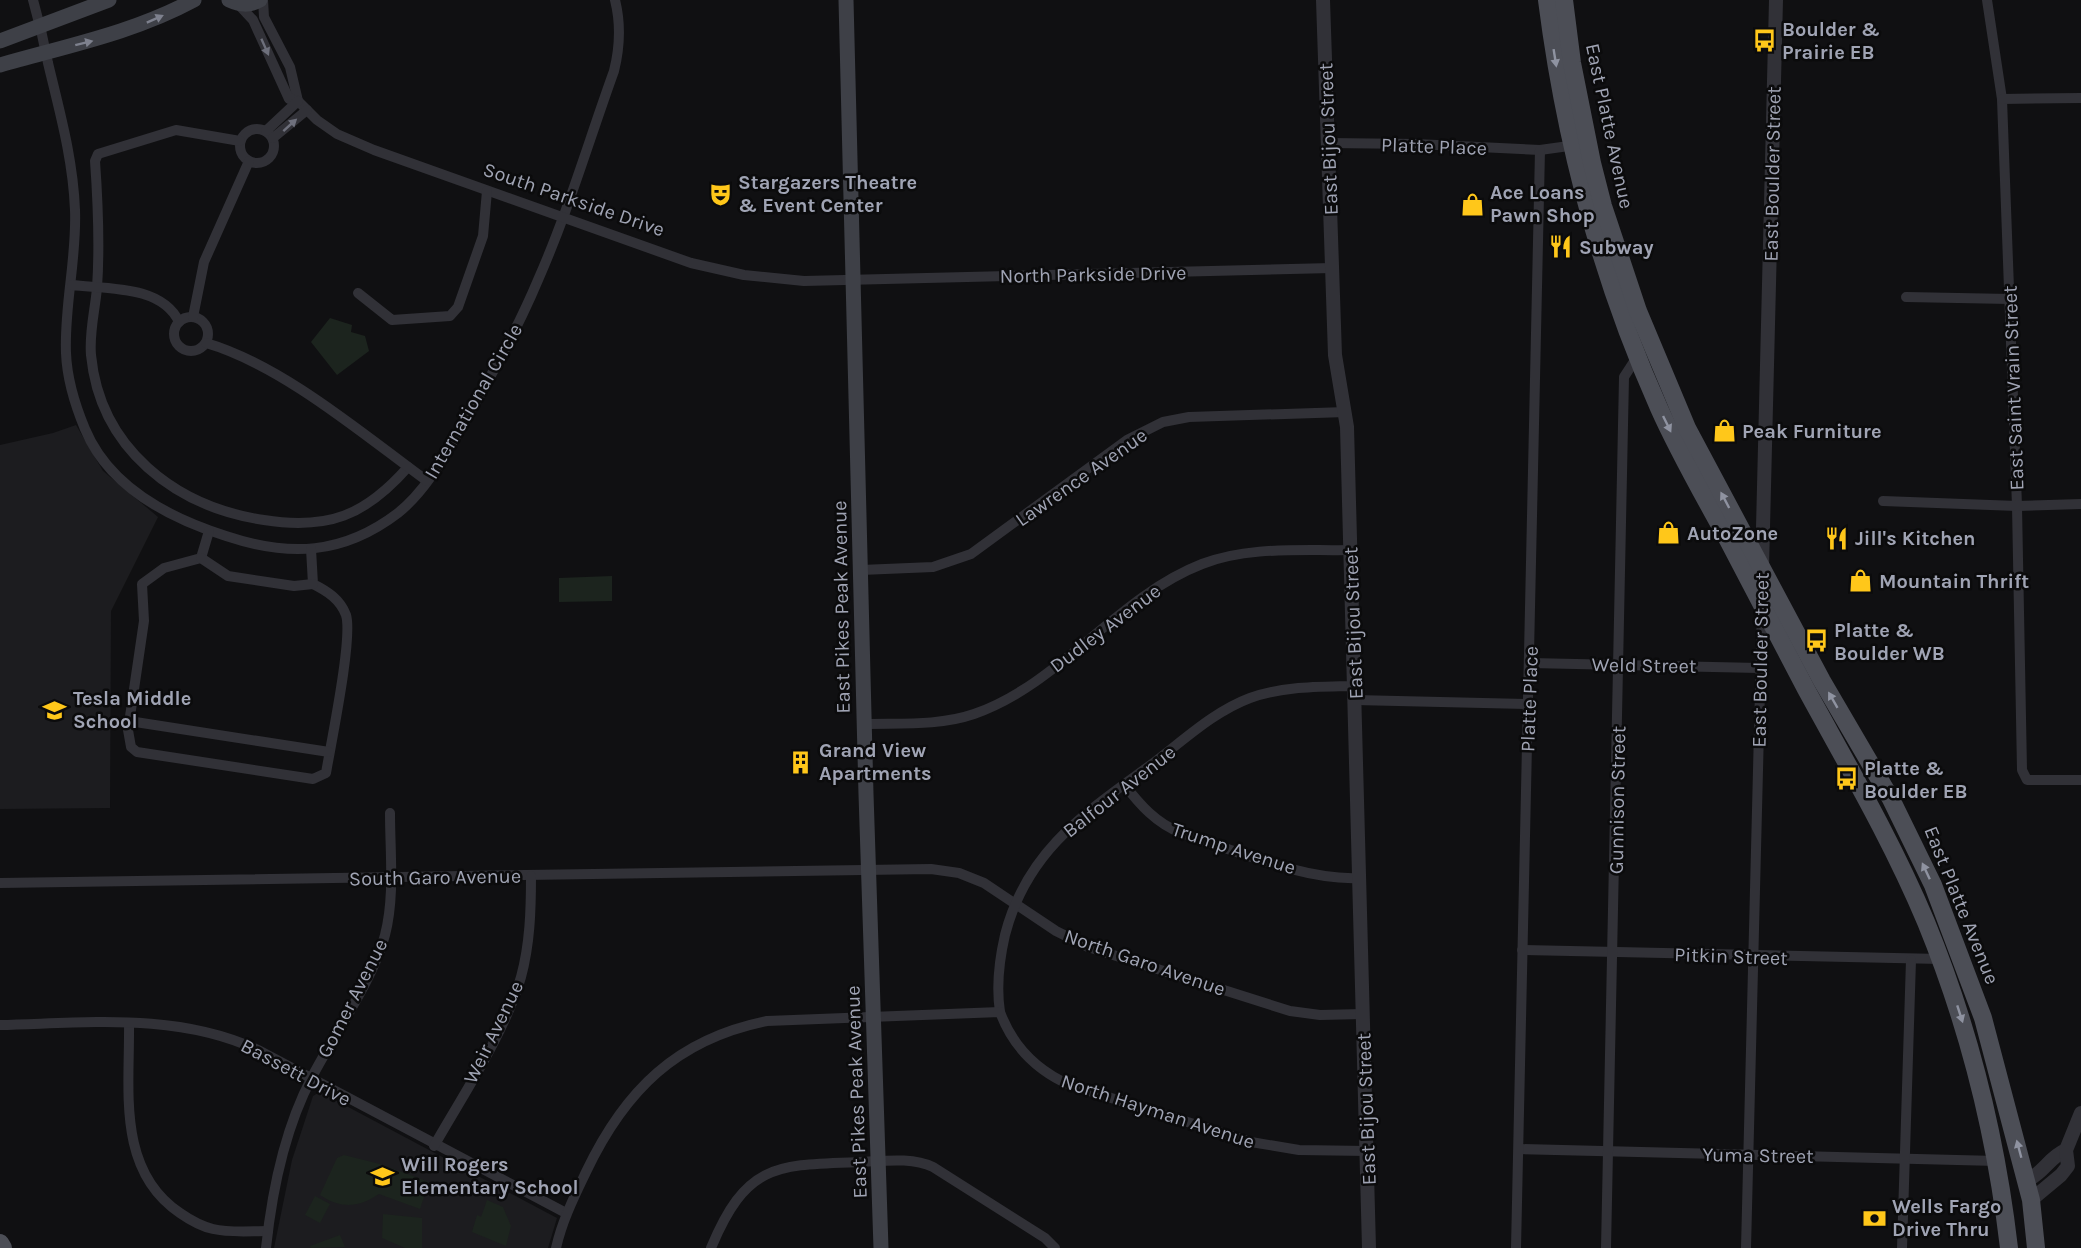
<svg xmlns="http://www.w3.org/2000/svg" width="2081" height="1248" viewBox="0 0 2081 1248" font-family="Karla,sans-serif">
  <rect width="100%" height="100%" fill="#101012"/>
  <g fill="#1c1c1f">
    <polygon points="76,425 103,471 158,517 111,611 110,808 0,809 0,445 53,433"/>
    <polygon points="320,1092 557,1218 548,1248 274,1248 292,1160 313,1096"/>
  </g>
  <g fill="#1c241e">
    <polygon points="330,318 352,325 351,332 365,336 369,351 337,375 311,342"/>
    <polygon points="612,576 612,601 559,602 559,578"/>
    <path d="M344 1155 380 1164 429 1182 420 1209 379 1194C358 1208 341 1209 320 1195L337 1158Z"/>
    <polygon points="315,1196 330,1204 320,1223 305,1215"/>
    <polygon points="487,1200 503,1207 511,1226 506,1246 472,1232 477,1215 481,1217"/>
    <polygon points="383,1214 422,1218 422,1248 405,1248 382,1238"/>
    <polygon points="340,1235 345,1247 311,1248 310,1246"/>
  </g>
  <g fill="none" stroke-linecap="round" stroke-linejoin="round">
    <g stroke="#313137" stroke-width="10">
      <path d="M33 0C39 21 44 42 48 63 60 113 73 159 75 210 77 258 64 306 66 353 67 379 75 405 85 429 109 487 169 518 226 536 289 557 343 555 398 513 427 490 445 455 463 424 491 377 517 330 538 280 568 212 589 140 614 71 620 47 621 24 615 0"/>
      <polyline points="263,0 264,17 290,67 298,101 317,120 337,134 374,150 691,263 744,275 804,281 1332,268"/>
      <polyline points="1987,0 2002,99 2017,506 2022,770 2027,780 2081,780"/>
      <polyline points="239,5 253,20 289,99 298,101"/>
      <polyline points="2002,99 2081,98"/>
      <circle cx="257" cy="146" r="17"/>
      <polyline points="266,131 298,101"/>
      <polyline points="273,138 307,110"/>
      <path d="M240 141 176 130 98 154 95 161C98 203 100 245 97 288 95 310 89 333 91 355 100 448 175 507 264 520 328 530 365 516 408 467"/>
      <polyline points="1328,143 1416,144 1540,150 1576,145"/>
      <path d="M72 285C106 289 162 285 179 322"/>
      <polyline points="358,293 392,320 450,316 458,307 483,236 487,191"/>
      <polyline points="1906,297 2010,299"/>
      <circle cx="191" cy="334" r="17"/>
      <polyline points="193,317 204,262 249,161"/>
      <path d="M206 343C282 365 364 435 427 481"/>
      <polyline points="1883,501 2017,506 2081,504"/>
      <path d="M209 531 201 558 164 568 142 584 144 621 128 730 131 747 137 752 313 779 326 773C331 743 353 638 346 615 340 599 327 591 313 584L311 549"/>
      <polyline points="201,558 228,576 294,586 313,584"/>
      <polyline points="861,570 933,567 971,554 1127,440 1163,422 1189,417 1346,412"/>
      <polyline points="1530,663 1759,668"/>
      <polyline points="1355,700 1528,704"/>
      <polyline points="129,721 329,752"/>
      <path d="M865 724C901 723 939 726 974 714 1059 685 1117 597 1202 564 1248 546 1301 551 1351 550"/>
      <path d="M1124 784C1140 805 1156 823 1181 833 1234 850 1305 881 1360 878"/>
      <polyline points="0,883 931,869 959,873 984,883 1056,931 1088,947 1290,1011 1320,1015 1363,1014"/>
      <polyline points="1522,950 1941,959"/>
      <path d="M1000 1012C996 986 999 961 1005 935 1027 849 1088 811 1156 761 1185 739 1215 711 1250 698 1283 686 1319 687 1354 686"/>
      <path d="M129 1023C130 1089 116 1170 180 1213 190 1220 200 1226 213 1229 230 1233 250 1231 268 1231"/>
      <path d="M0 1025C87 1023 177 1012 258 1050L566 1213"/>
      <path d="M434 1146C464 1093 504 1035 521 977 530 944 531 910 531 876"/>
      <polyline points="1519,1149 1997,1161"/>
      <path d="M266 1248C272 1191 285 1128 312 1077 334 1034 373 981 385 935 395 896 390 853 390 813"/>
      <path d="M556 1248C562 1221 574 1197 586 1172 625 1090 677 1039 767 1021L1000 1012C1013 1047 1036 1070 1070 1085L1251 1142 1299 1150 1367 1151"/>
      <path d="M711 1248C747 1162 777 1165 860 1162 884 1161 912 1157 933 1167L1045 1238 1055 1248"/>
      <polyline points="1516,1248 1540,150"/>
      <polyline points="1606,1248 1624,377 1637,357"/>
      <polyline points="1746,1248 1762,611"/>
      <polyline points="1902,1248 1911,960"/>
    </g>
    <g stroke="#313137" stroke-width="14">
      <polyline points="1323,0 1335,355 1347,427 1369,1248"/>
      <polyline points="1762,568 1776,0"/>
      <path d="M2026 1181C2045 1172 2048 1158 2066 1150"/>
      <polyline points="2031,1200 2061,1175 2068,1166 2066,1150 2081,1113"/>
    </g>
    <g stroke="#3e4047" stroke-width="15">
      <path d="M229 0C240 5 249 6 260 0"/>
      <polyline points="846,0 866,794 881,1248"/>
      <polyline points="0,41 109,0"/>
      <path d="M0 65C66 46 133 33 194 0"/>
    </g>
    <g stroke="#4c4e56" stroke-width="18">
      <path d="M1547 0C1565 142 1601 278 1659 408 1679 453 1704 496 1728 540 1754 589 1780 639 1806 689 1848 766 1892 841 1926 922 1969 1027 1996 1136 2009 1248"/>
      <polyline points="1564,0 1572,63 1592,163 1603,206 1638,311 1687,428 1822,681 1891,799 1933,885 1983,1018 2031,1200 2036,1248"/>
      <polyline points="0,1243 3,1248"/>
    </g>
  </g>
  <defs><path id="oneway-solid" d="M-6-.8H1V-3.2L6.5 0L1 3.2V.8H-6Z" transform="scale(1.5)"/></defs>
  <g fill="#7e818e">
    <use href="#oneway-solid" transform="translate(155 19) rotate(-24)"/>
    <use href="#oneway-solid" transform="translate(84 43) rotate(-14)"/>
  </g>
  <g fill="#6e707c">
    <use href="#oneway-solid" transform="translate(265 47) rotate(66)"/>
    <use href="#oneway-solid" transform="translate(290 125) rotate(-42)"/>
  </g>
  <g fill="#8f93a1">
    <use href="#oneway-solid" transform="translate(1555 58) rotate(81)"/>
    <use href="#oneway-solid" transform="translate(1667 424) rotate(64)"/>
    <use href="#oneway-solid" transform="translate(1725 500) rotate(-118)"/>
    <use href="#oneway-solid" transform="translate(1833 700) rotate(-120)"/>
    <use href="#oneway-solid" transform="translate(1926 871) rotate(-115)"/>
    <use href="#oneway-solid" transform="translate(1960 1014) rotate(72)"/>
    <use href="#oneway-solid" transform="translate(2019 1149) rotate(-105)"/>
  </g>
  <defs>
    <symbol id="bus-bare" viewBox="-9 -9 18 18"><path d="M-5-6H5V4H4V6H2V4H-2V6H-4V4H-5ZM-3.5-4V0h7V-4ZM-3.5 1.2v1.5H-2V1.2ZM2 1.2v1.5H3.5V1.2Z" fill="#ffc71a" stroke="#0b0b0c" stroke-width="2.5" paint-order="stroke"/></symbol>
    <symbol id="theatre-bare" viewBox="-9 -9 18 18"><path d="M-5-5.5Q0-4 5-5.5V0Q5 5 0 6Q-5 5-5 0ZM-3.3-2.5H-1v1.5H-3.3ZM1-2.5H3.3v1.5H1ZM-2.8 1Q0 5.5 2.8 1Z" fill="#ffc71a" stroke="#0b0b0c" stroke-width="2.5" paint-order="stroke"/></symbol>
    <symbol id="shop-bare" viewBox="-9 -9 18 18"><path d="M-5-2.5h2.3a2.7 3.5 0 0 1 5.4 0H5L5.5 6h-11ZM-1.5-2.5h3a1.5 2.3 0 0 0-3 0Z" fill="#ffc71a" stroke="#0b0b0c" stroke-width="2.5" paint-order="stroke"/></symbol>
    <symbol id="restaurant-bare" viewBox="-9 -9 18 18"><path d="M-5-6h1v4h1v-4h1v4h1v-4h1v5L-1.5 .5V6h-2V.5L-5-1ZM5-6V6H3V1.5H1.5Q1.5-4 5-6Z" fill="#ffc71a" stroke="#0b0b0c" stroke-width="2.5" paint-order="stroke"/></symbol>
    <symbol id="school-bare" viewBox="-9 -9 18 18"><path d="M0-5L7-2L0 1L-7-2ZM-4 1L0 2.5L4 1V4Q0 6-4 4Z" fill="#ffc71a" stroke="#0b0b0c" stroke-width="2.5" paint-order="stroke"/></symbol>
    <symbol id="building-bare" viewBox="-9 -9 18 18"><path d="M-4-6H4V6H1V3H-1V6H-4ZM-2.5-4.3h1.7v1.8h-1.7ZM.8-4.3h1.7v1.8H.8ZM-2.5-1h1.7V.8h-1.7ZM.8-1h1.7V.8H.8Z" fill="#ffc71a" stroke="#0b0b0c" stroke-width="2.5" paint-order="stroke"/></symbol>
    <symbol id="bank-bare" viewBox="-9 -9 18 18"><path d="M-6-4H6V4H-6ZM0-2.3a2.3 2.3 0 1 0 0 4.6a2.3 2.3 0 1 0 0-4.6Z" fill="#ffc71a" stroke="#0b0b0c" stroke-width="2.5" paint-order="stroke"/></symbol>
  </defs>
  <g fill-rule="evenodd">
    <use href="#bus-bare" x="1748" y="24" width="33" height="33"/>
    <use href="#theatre-bare" x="704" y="178" width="33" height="33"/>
    <use href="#shop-bare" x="1456" y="188" width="33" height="33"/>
    <use href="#restaurant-bare" x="1544" y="230" width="33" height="33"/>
    <use href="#shop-bare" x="1708" y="414" width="33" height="33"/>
    <use href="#shop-bare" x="1652" y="516" width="33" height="33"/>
    <use href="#restaurant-bare" x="1820" y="522" width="33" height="33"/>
    <use href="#shop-bare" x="1844" y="564" width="33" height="33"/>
    <use href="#bus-bare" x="1800" y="624" width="33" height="33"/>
    <use href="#school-bare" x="38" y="694" width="33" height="33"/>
    <use href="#building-bare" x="784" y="746" width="33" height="33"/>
    <use href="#bus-bare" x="1830" y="762" width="33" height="33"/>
    <use href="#school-bare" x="366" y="1160" width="33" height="33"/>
    <use href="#bank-bare" x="1858" y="1202" width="33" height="33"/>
  </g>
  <g text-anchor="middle" stroke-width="5" stroke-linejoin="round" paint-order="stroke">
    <g font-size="20" font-weight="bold" fill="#a0a4b4" stroke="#0b0b0c" text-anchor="start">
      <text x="1782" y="36">Boulder &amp;<tspan x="1782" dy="23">Prairie EB</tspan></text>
      <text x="738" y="189">Stargazers Theatre<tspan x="738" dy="23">&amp; Event Center</tspan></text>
      <text x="1490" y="199">Ace Loans<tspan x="1490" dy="23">Pawn Shop</tspan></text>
      <text x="1579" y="254">Subway</text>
      <text x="1742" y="438">Peak Furniture</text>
      <text x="1687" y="540">AutoZone</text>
      <text x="1855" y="545">Jill's Kitchen</text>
      <text x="1879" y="588">Mountain Thrift</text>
      <text x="1834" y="637">Platte &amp;<tspan x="1834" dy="23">Boulder WB</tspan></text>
      <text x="73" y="705">Tesla Middle<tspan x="73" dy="23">School</tspan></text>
      <text x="819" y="757">Grand View<tspan x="819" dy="23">Apartments</tspan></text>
      <text x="1864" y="775">Platte &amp;<tspan x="1864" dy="23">Boulder EB</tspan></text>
      <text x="401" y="1171">Will Rogers<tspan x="401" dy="23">Elementary School</tspan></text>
      <text x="1892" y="1213">Wells Fargo<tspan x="1892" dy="23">Drive Thru</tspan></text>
    </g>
    <g font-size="20" fill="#a0a4b4" stroke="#0b0b0c">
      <text transform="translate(1610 126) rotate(78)" y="7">East Platte Avenue</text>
      <text transform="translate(1328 139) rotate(-92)" y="7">East Bijou Street</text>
      <text transform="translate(1434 146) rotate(2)" y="7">Platte Place</text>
      <text transform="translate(1772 174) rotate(-89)" y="7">East Boulder Street</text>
      <text transform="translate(574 199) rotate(19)" y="7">South Parkside Drive</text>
      <text transform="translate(1093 274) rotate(-1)" y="7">North Parkside Drive</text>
      <text transform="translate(2013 388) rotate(-92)" y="7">East Saint Vrain Street</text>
      <text transform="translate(473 401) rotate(-60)" y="7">International Circle</text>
      <text transform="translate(1081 477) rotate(-35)" y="7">Lawrence Avenue</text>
      <text transform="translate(841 607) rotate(-91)" y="7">East Pikes Peak Avenue</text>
      <text transform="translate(1353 623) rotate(-92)" y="7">East Bijou Street</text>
      <text transform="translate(1105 628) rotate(-37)" y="7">Dudley Avenue</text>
      <text transform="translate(1760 660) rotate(-89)" y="7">East Boulder Street</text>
      <text transform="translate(1644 665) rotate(1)" y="7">Weld Street</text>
      <text transform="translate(1529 699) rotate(-88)" y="7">Platte Place</text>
      <text transform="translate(1119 791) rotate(-38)" y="7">Balfour Avenue</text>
      <text transform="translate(1617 800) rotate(-89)" y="7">Gunnison Street</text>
      <text transform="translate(1234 848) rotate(18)" y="7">Trump Avenue</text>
      <text transform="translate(435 877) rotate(-1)" y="7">South Garo Avenue</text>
      <text transform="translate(1962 905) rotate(68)" y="7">East Platte Avenue</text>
      <text transform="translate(1731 956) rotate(2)" y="7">Pitkin Street</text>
      <text transform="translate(1145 962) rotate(19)" y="7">North Garo Avenue</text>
      <text transform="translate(352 998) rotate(-63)" y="7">Gomer Avenue</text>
      <text transform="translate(493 1032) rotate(-64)" y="7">Weir Avenue</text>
      <text transform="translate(296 1072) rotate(28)" y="7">Bassett Drive</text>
      <text transform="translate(856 1092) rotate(-92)" y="7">East Pikes Peak Avenue</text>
      <text transform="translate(1366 1109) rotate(-92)" y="7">East Bijou Street</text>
      <text transform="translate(1158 1111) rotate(18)" y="7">North Hayman Avenue</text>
      <text transform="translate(1758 1155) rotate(1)" y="7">Yuma Street</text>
    </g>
  </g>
</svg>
